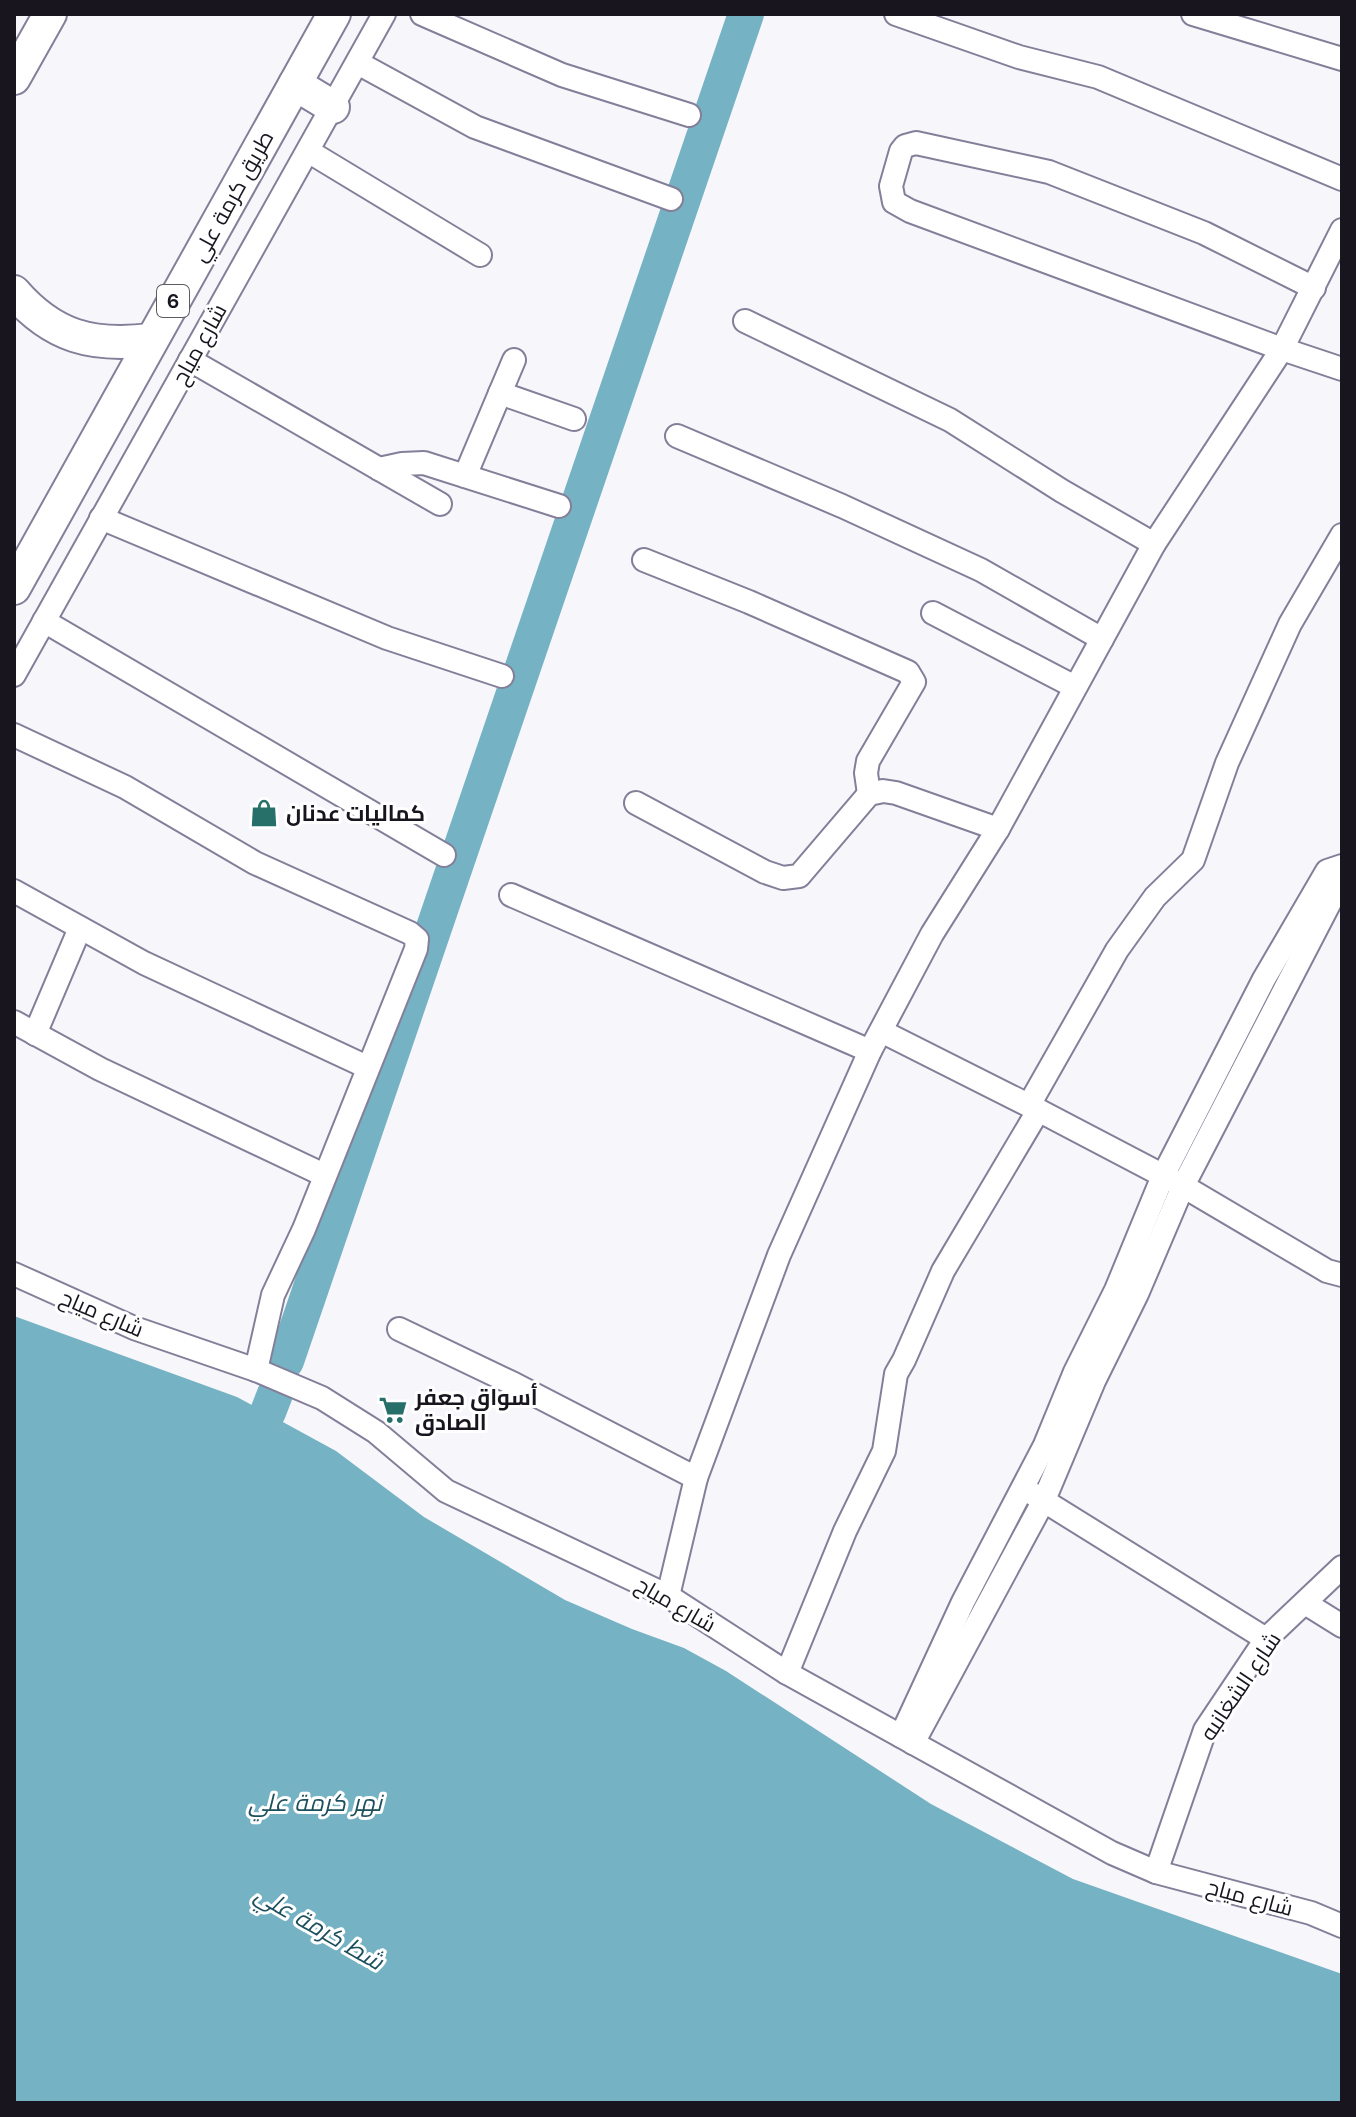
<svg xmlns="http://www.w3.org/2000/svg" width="1356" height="2117" viewBox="0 0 1356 2117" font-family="'DM Sans',Cairo,sans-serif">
  <rect width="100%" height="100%" fill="#f7f6fb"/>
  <polygon fill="#75b2c3" points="14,1316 237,1397 336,1451 424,1517 565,1600 632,1629 684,1648 726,1671 931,1804 1073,1879 1342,1974 1342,2103 14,2103"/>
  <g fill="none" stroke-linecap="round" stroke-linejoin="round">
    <g stroke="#75b2c3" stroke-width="36">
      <polyline points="286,1361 746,14"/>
      <polyline points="268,1412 275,1394"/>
    </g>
    <defs>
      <g id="minor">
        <polyline points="422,14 562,75 689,115"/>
        <polyline points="896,14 1019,57 1098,77 1342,179"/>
        <polyline points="1193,14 1342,59"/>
        <polyline points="358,63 475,127 671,199"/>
        <polyline points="308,151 480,255"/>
        <polyline points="1314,288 1204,233 1049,172 916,143 905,146 901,151 891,186 894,202 910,211 1282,349 1342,369"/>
        <polyline points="745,321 950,420 1062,491 1154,544"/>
        <polyline points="190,360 440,504"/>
        <polyline points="500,393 574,419"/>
        <polyline points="677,436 842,506 981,570 1102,639"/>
        <polyline points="379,469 402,464 424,463 559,506"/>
        <polyline points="465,476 514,360"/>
        <polyline points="101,518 387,638 502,676"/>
        <polyline points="644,560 749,602 908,672 914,682 868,761 866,773 869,794"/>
        <polyline points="933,613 1075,687"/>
        <polyline points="44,621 444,855"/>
        <polyline points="14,675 384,14"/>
        <polyline points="14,735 125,787 255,863 410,933 417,939 416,949 304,1229 273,1295 256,1370"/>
        <polyline points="636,803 765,872 783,878 799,876 869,794 883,791 896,793 998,829"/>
        <polyline points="1342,879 1183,1186 1327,1271 1342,1275"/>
        <polyline points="14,891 144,963 367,1067"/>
        <polyline points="511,895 870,1051"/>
        <polyline points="14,1022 100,1069 324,1175"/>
        <polyline points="881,1031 1036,1109 1183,1186 1137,1294 1094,1381 1044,1500 913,1743"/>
        <polyline points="35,1034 80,928"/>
        <polyline points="14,1274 134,1328 256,1370 322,1398 376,1432 446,1491 668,1596 787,1673 1112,1853 1156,1872 1311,1913 1342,1926"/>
        <polyline points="399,1329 514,1384 696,1478"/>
        <polyline points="1033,1494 1266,1639"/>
        <polyline points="668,1596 696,1478 779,1255 870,1051 932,934 998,829 1154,544 1282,349 1342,230"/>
        <polyline points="1305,1603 1342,1626"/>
        <polyline points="787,1673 845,1531 884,1451 896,1374 904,1360 943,1271 1035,1116 1033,1098 1117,950 1155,897 1193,860 1227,763 1290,624 1342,535"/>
        <polyline points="901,1736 963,1602 1045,1445 1075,1372 1116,1290 1163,1176 1264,979 1327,871 1342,866"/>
        <polyline points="1156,1872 1205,1730 1266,1639 1342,1567"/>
      </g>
      <g id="highway">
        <polyline points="14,78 50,14"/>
        <polyline points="295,84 333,107"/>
        <path d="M14 292C53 337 92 347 151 340"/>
        <polyline points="14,588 334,14"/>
      </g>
    </defs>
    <use href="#minor" stroke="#847f99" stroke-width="26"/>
    <use href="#highway" stroke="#847f99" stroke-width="36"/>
    <use href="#minor" stroke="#fff" stroke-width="22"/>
    <use href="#highway" stroke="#fff" stroke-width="32"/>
  </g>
  <defs>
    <symbol id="shop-bare" viewBox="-9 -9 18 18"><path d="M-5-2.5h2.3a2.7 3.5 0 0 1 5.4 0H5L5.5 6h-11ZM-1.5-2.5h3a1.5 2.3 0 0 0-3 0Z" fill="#277069" stroke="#fff" stroke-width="2.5" paint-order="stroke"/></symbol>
    <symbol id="supermarket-bare" viewBox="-9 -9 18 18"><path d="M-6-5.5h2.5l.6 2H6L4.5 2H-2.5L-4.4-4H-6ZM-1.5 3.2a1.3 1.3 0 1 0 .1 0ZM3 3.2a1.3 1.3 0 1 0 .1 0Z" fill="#277069" stroke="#fff" stroke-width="2.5" paint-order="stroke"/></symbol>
  </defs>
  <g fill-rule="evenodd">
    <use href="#shop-bare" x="244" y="793" width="40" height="40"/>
    <use href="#supermarket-bare" x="373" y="1390" width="40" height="40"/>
  </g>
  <g text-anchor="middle" stroke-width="6" stroke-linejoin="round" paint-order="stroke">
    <rect fill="#fff" stroke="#5d5b62" stroke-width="2" x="157" y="285" width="32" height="32" rx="6"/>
    <g font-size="20" font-weight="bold" fill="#18151f">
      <text x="173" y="308">6</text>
    </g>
    <g font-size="22" fill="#18151f" stroke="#fff">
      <text transform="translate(232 196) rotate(-61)" y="8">طريق كرمة علي</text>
      <text transform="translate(199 344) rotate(-61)" y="8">شارع مياح</text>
      <text transform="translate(102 1313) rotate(23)" y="8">شارع مياح</text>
      <text transform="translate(676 1604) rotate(30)" y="8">شارع مياح</text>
      <text transform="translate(1240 1686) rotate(-56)" y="8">شارع الشغانبه</text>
      <text transform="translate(1250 1897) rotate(15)" y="8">شارع مياح</text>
    </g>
    <g font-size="22" font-weight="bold" fill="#18151f" stroke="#fff" text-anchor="start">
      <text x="286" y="821">كماليات عدنان</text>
      <text x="415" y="1405">أسواق جعفر<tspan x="415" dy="25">الصادق</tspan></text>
    </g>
    <g font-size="24" font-style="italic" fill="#1c505d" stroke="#fff">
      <text x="315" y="1811">نهر كرمة علي</text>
      <text transform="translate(319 1928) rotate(30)" y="8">شط كرمة علي</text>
    </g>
  </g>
  <rect width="1356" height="2117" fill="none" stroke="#18151f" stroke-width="32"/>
</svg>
